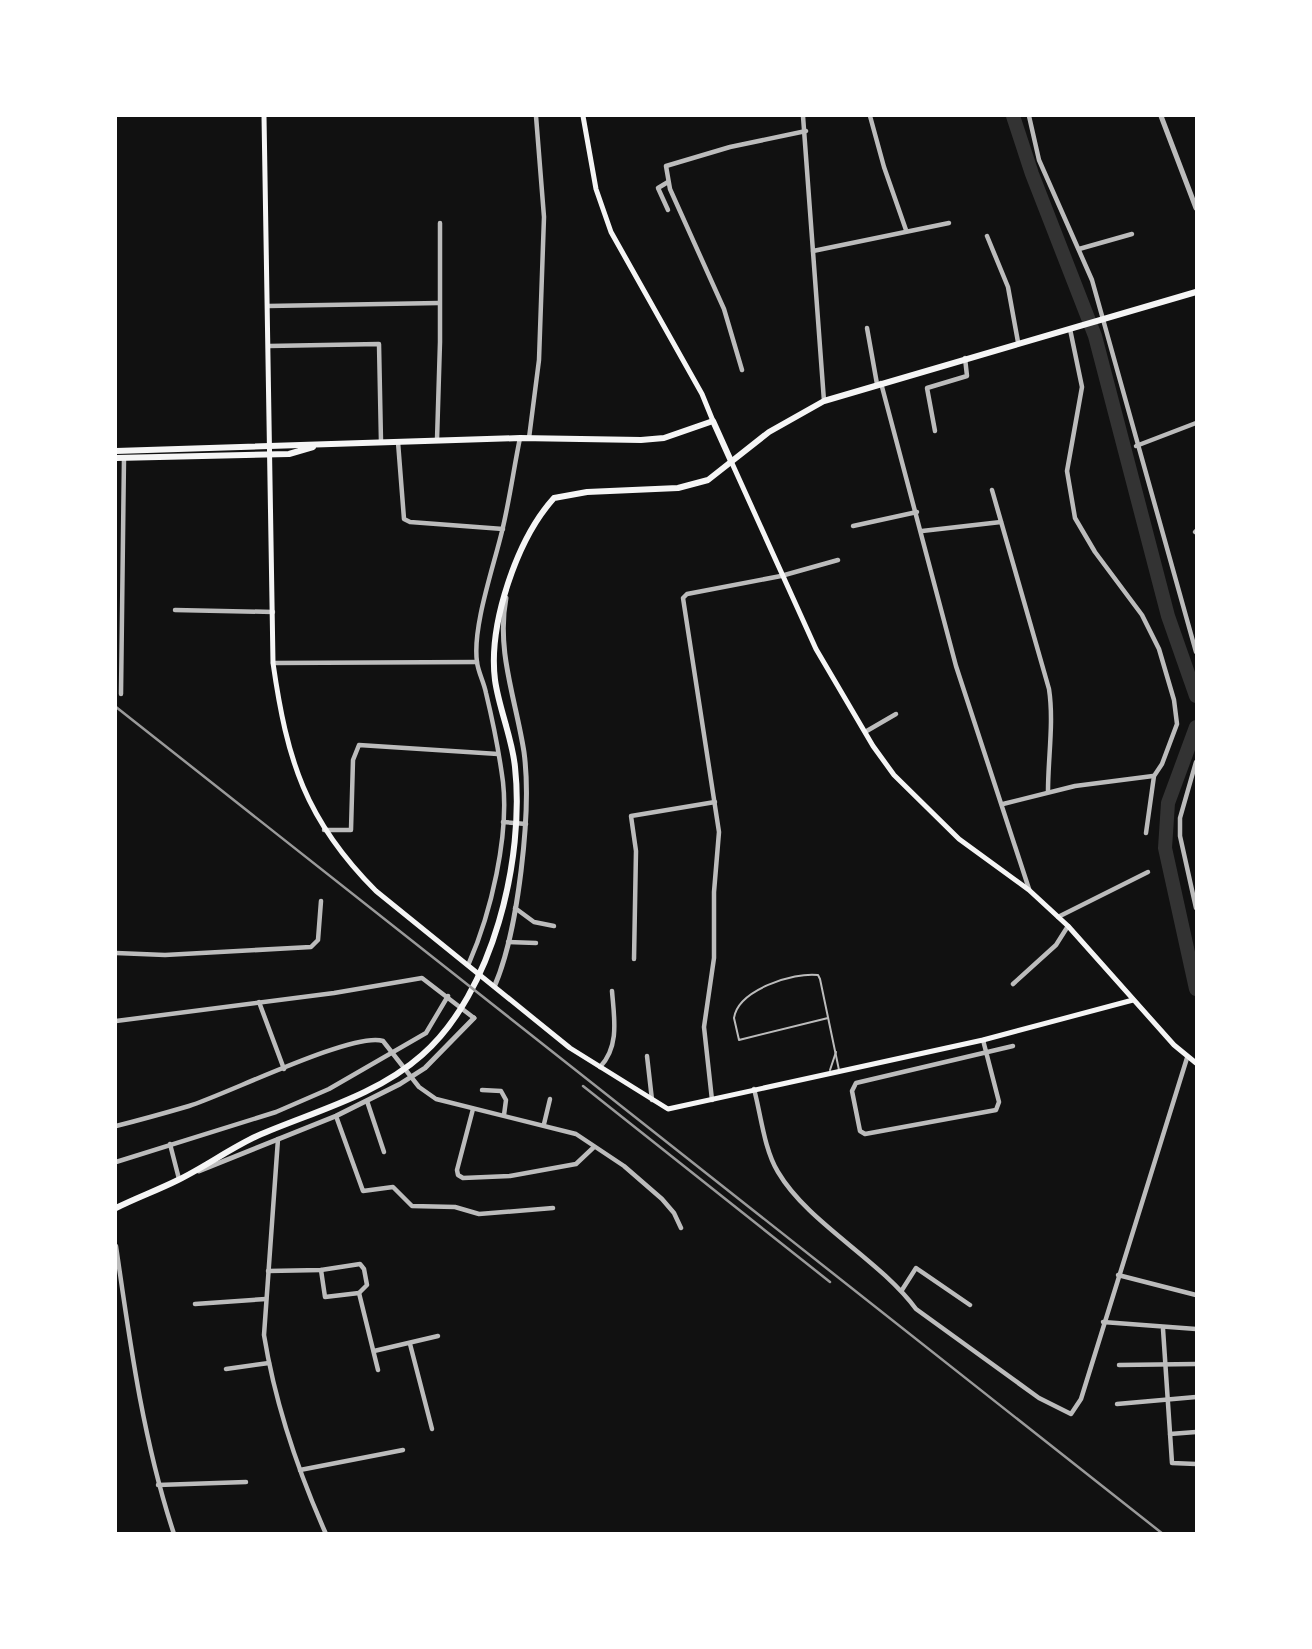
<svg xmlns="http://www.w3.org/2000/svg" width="1312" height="1649" viewBox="0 0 1312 1649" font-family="Signika,sans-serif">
  <rect width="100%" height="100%" fill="#111"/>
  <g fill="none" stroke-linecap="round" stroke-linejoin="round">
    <g stroke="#333" stroke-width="14">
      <polyline points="1013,116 1032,174 1095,336 1168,616 1196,696"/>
      <polyline points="1196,727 1168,803 1165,848 1196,989"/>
    </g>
    <g stroke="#bcbcbc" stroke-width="2">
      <path d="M828 1018 739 1040 734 1018C738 990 793 972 818 975L820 979 839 1070"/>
      <polyline points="830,1070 836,1052"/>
    </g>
    <g stroke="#bcbcbc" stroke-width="4.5">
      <polyline points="803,116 824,401"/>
      <polyline points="870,116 884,167 906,230"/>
      <polyline points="1029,116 1039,160 1092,280 1196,652"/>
      <polyline points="668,210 658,188 668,182"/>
      <polyline points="987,236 1008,287 1018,342"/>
      <polyline points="1079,249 1132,234"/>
      <polyline points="813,251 949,223"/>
      <polyline points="268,306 439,303"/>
      <polyline points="867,328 877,384"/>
      <polyline points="1070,329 1082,387 1067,471 1075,518 1095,552 1142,615 1159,649 1174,700 1177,724 1162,764 1154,776 1146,833"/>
      <polyline points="269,346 379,344 381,442"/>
      <polyline points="742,370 724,309 670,189 666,166 730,147 806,131"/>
      <polyline points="881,383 956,666 1029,889"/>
      <polyline points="935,431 927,388 967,376 965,358"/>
      <polyline points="529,438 539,360 544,217 536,116"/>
      <polyline points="437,440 440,342 440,223"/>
      <polyline points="398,442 404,519 410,522 503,529"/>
      <polyline points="1136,446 1196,423"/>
      <path d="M992 490 1049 689C1054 722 1048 758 1048 791"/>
      <polyline points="853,526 917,512"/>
      <polyline points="922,531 1001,522"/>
      <polyline points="1195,532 1196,531"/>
      <polyline points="175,610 273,612"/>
      <polyline points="273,663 477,662"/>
      <polyline points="121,694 124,458"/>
      <polyline points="865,732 896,714"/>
      <polyline points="1196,762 1180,818 1180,836 1196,908"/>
      <polyline points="1003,804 1075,786 1153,776"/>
      <polyline points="503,822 526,824"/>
      <polyline points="324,830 351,830 353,760 359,745 498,754"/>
      <polyline points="515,908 534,922 554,926"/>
      <polyline points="1058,917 1148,872"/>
      <polyline points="508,942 536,943"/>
      <polyline points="116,953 165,955 311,947 318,940 321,901"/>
      <polyline points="634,959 636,851 631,816 715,802"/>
      <path d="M469 963C491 913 509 836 503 782 499 752 493 722 486 693 484 682 478 672 477 662 472 626 495 563 503 527 510 497 514 467 520 438"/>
      <polyline points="1013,984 1056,945 1068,926"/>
      <polyline points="259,1002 284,1069"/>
      <polyline points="116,1021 334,993 422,978 474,1018"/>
      <polyline points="983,1040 999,1102 996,1110 865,1134 860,1131 852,1091 856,1083 1013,1046"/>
      <polyline points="647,1056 652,1100"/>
      <path d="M600 1067C620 1046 614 1017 612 991"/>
      <path d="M754 1089C761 1115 764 1149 778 1172 808 1223 879 1259 916 1309L1039 1398 1071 1414 1081 1399 1187 1058"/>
      <polyline points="482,1090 501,1091 506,1100 504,1115"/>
      <polyline points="712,1100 704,1027 714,958 714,892 719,832 683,598 687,594 781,576 838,560"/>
      <polyline points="367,1101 384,1152"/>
      <polyline points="473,1109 457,1170 458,1175 463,1178 510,1176 576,1164 594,1147"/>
      <polyline points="336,1116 363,1191 393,1187 412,1206 455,1207 479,1214 553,1208"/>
      <polyline points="544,1124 550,1099"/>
      <path d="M116 1126C140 1120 165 1113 189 1106 225 1095 354 1031 383 1041L419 1087 436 1099 576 1134 624 1166 662 1199 674 1213 681 1228"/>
      <path d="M278 1139 264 1335C275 1403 298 1471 326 1534"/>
      <polyline points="170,1144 179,1179"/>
      <polyline points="116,1162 276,1112 329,1089 426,1033 448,996"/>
      <path d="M116 1246C130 1343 143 1440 174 1534"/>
      <polyline points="321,1270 325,1297 359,1293 378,1370"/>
      <polyline points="268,1271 321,1270 360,1264 364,1269 367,1285 359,1293"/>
      <polyline points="1118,1275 1196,1295"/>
      <polyline points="902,1290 916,1268 970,1305"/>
      <polyline points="195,1304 266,1299"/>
      <polyline points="1103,1322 1196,1329"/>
      <polyline points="1163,1329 1172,1463 1196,1464"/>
      <polyline points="410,1344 432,1429"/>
      <polyline points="374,1351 438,1336"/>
      <polyline points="1119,1365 1196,1364"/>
      <polyline points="226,1369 269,1363"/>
      <polyline points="1117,1404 1196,1397"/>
      <polyline points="1170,1434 1196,1432"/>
      <polyline points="300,1470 403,1450"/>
      <polyline points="158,1485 246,1482"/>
    </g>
    <g stroke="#bcbcbc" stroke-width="5">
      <polyline points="1161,116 1196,208"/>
      <path d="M495 985C518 931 532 811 524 752 516 700 496 651 506 598"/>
      <polyline points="199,1171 336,1116 400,1084 425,1068 474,1018"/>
    </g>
    <g stroke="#f5f5f5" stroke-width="5">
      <path d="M264 116 273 663C287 760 305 820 376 891L570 1048 668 1109 983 1040 1133 1000"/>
      <polyline points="583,116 596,189 611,232 702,394 713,421"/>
      <polyline points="731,461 816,649 873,746 894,775 959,839 1029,890 1068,926 1174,1045 1196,1063"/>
    </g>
    <g stroke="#f5f5f5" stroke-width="6">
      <polyline points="116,451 520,438 641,440 664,438 713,421 731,461"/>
      <polyline points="116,458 289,454 313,447"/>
      <path d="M116 1208C136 1198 158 1190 178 1180 205 1167 229 1149 257 1136 312 1112 376 1096 422 1055 493 993 525 858 515 767 512 737 499 709 495 680 488 624 517 539 554 498L587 492 678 488 708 480 769 432 824 401 1196 292"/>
    </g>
    <g stroke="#9a9a9a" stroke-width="2.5">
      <polyline points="116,707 1163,1534"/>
      <polyline points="583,1086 830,1282"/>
    </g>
  </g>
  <rect width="1312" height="1649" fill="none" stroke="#ffffff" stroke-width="234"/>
</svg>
